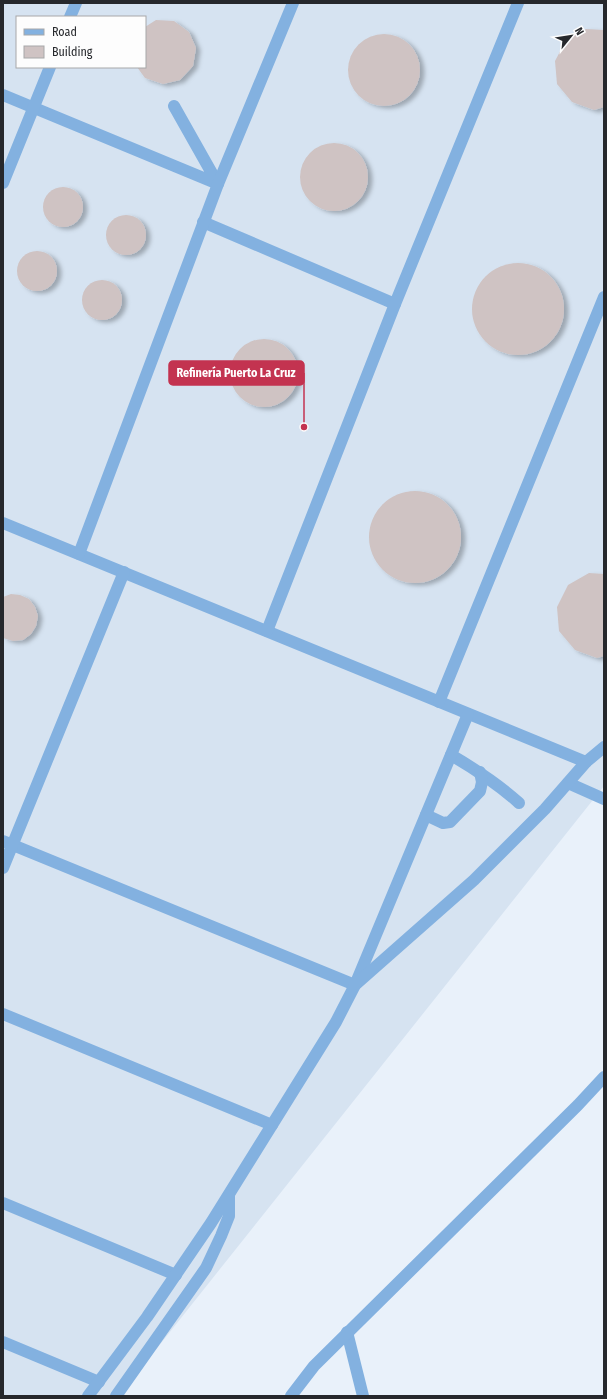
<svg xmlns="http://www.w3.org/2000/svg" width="607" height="1399" viewBox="0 0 607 1399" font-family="'Fira Sans Condensed',sans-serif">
  <defs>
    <filter id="shadow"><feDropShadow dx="4.5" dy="2.5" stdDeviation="2" flood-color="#0004"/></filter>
  </defs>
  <rect width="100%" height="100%" fill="#e9f1fa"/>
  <path fill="#d6e3f1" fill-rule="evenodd" d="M3 3H604V786L119 1396H3ZM17 17H145V67H17Z"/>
  <g fill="#cfc3c3" filter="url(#shadow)">
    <polygon points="156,20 174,21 189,32 196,48 193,66 180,80 163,84 145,78 137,67 145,67 145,27"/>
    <polygon points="586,29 604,30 604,107 594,110 572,102 557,84 555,61 566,40"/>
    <circle cx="384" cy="70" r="36"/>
    <circle cx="334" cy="177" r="34"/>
    <circle cx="63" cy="207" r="20"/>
    <circle cx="126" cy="235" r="20"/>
    <circle cx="37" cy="271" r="20"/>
    <circle cx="518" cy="309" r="46"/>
    <circle cx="102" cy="300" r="20"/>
    <circle cx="264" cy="373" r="34"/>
    <circle cx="415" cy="537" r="46"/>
    <polygon points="589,573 604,574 604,656 597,658 575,650 559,631 557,607 568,585"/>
    <polygon points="11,594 20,595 29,599 35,607 38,616 36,626 31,634 23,640 13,641 3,638 3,597"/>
  </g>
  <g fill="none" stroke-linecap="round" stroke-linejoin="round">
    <g stroke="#83b1e0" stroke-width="12">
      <polyline points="70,17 76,3"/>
      <polyline points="3,95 218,184 174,106"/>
      <polyline points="3,183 50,67"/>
      <polyline points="203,222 395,304"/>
      <polyline points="3,523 586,762"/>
      <polyline points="79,554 218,184 293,3"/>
      <polyline points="267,631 395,304 518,3"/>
      <polyline points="439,702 604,297"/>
      <path d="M451 755C475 769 498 784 519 803"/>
      <polyline points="568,783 604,799"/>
      <polyline points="426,815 443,823 450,822 480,791 482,782 480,772"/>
      <polyline points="3,841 355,985 468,714"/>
      <polyline points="3,868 124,572"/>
      <polyline points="3,1014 272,1125"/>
      <polyline points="3,1203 176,1275"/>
      <polyline points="347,1332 363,1396"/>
      <polyline points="3,1342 99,1382"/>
      <polyline points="88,1396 147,1317 211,1223 336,1022 355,985 474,880 545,809 586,762 604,747"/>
      <polyline points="116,1396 206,1268 221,1236 229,1216 229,1195"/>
      <polyline points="291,1396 314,1366 578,1105 604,1077"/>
    </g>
  </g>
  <path fill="none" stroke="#c33350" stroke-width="1.5" d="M304 427L304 373"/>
  <circle fill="#c33350" stroke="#fdfdfd" stroke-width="1.5" cx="304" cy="427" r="4"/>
  <rect fill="#c33350" stroke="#c33350" stroke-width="1.5" x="169" y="361" width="135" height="24" rx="4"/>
  <g font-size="12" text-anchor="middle" font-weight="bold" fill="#fff">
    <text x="236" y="377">Refinería Puerto La Cruz</text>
  </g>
  <rect width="607" height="1399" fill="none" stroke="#26282c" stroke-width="8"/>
  <rect x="16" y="16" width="130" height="52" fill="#fdfdfd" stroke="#a7a8a9"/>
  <rect x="24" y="29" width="20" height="6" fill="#83b1e0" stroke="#a7a8a9"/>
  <text x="52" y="36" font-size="12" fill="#26282c">Road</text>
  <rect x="24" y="46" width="20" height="12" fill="#cfc3c3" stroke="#a7a8a9"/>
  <text x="52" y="56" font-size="12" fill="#26282c">Building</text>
  <g transform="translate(571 36) rotate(60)" stroke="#fdfdfd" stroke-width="3" paint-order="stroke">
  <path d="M0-3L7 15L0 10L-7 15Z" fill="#26282c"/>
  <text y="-6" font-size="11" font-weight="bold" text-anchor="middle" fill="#26282c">N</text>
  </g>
</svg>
